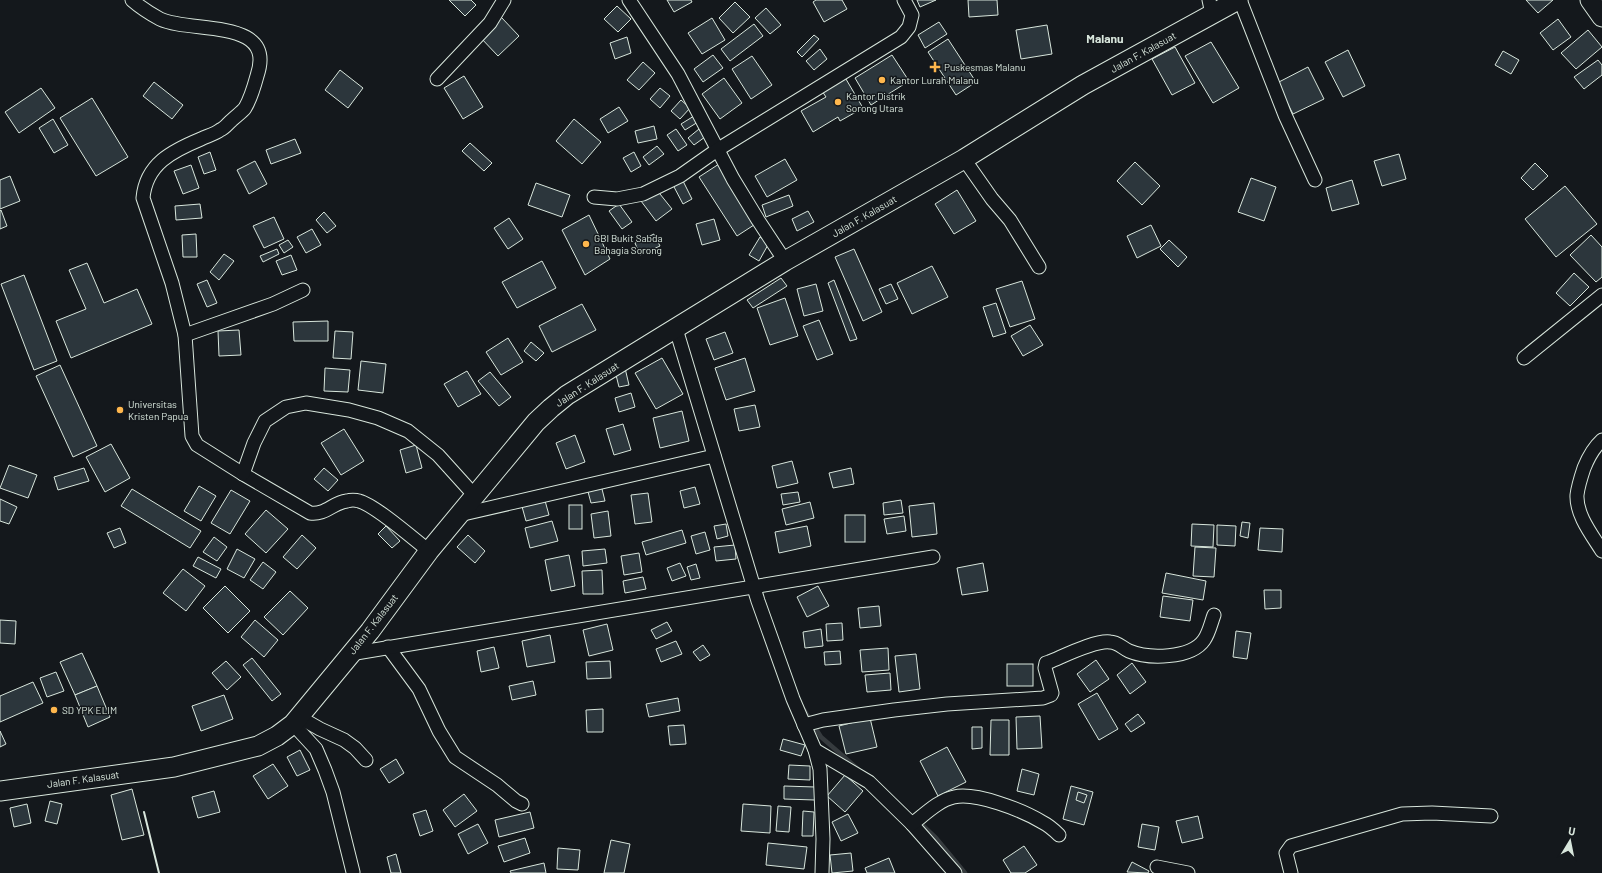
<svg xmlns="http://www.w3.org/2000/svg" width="1602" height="873" viewBox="0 0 1602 873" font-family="Barlow,sans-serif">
  <rect width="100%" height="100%" fill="#14181c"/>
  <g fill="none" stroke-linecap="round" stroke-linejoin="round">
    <g stroke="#363b3e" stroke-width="4.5">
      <polyline points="804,710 821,737 858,769"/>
      <polyline points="918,821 936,838 965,873"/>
    </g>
  </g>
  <g fill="#2c363c" stroke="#d8e6dc">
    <polygon points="449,0 471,0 476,5 465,16"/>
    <polygon points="667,0 691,0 692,2 674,12"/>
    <polygon points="816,0 842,0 847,9 824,22 813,2"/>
    <polygon points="917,0 936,0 920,7"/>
    <polygon points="968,0 997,0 998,15 969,17"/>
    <polygon points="1526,0 1553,0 1538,13"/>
    <polygon points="735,2 750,17 733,33 719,18"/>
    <polygon points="617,6 631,19 618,32 604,19"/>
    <polygon points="766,8 781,25 770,34 755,18"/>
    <polygon points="501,17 519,36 498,56 480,37"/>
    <polygon points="712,18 725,40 702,54 688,33"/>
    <polygon points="1558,19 1571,37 1553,50 1540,33"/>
    <polygon points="939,22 947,34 925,48 918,35"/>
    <polygon points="754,24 763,36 730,61 721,49"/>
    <polygon points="1047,25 1052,54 1021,59 1016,30"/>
    <polygon points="1588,30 1602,47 1576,69 1561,53"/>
    <polygon points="814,35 819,39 802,57 797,52"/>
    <polygon points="627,37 631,53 615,59 610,43"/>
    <polygon points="948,39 976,82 956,95 928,52"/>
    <polygon points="1211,42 1239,88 1213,103 1185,56"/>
    <polygon points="1175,47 1195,83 1172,95 1152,59"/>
    <polygon points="820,49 827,59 814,70 806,61"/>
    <polygon points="1348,50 1365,86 1343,97 1325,62"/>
    <polygon points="1503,51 1519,60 1511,74 1495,65"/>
    <polygon points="713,55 723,68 703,82 694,69"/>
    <polygon points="892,55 909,81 871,105 855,78"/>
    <polygon points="752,56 772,85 751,99 732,69"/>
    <polygon points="1598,60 1602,65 1602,75 1584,89 1574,77"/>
    <polygon points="643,62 655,73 639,90 627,80"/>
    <polygon points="1308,67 1324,99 1293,114 1277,83"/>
    <polygon points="340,70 363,88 348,108 325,90"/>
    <polygon points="843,74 863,108 840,121 838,117 813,132 801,111 826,97 820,88"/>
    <polygon points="464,76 483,107 463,119 444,88"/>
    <polygon points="724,78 742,103 720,119 702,94"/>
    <polygon points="154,82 183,105 172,119 143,96"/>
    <polygon points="41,88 55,108 19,133 5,112"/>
    <polygon points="660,88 670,96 660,108 650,99"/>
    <polygon points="92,98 128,157 96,176 60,118"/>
    <polygon points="681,100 690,108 680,119 671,111"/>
    <polygon points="619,107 628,121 608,133 600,119"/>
    <polygon points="694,116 698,122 685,130 681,124"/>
    <polygon points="53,119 68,145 54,153 39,128"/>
    <polygon points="574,119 601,142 582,164 556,141"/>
    <polygon points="654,126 657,139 638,143 635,131"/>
    <polygon points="676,129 687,145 678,151 667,135"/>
    <polygon points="699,129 705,137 694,145 688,138"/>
    <polygon points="295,139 301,153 271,164 266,150"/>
    <polygon points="470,143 492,163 484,171 462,151"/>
    <polygon points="657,146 664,154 649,165 643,157"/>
    <polygon points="210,152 216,170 204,174 198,157"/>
    <polygon points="634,152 641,166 631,172 623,158"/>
    <polygon points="1399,154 1406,179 1382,186 1374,161"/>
    <polygon points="785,159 797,180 767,197 755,176"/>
    <polygon points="255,161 267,184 249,194 237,170"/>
    <polygon points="1135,162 1160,186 1142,205 1117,181"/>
    <polygon points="1535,163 1548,176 1533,190 1521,178"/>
    <polygon points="719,164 757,223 737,236 699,177"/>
    <polygon points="191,165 199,188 183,194 174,171"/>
    <polygon points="10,176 20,201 0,209 0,180"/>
    <polygon points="1251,178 1276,187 1264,221 1238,212"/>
    <polygon points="1352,180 1359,204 1332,211 1326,188"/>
    <polygon points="683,181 692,199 683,204 673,185"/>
    <polygon points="536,183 570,195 562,217 528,205"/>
    <polygon points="1565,186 1597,224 1556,257 1525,219"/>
    <polygon points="656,189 672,209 656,221 641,201"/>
    <polygon points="957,190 976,221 954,234 935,204"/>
    <polygon points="789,195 793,206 766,217 762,205"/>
    <polygon points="200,204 202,218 176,220 175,206"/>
    <polygon points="619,204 632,222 622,229 609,211"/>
    <polygon points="1,210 7,226 0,229 0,211"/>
    <polygon points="808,211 814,222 797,231 792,219"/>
    <polygon points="324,212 336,226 327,233 316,220"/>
    <polygon points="589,215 610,259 585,275 562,230"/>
    <polygon points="274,217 284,239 264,248 253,226"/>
    <polygon points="509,218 523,239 508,249 494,228"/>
    <polygon points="714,219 720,240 702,245 696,224"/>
    <polygon points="1151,225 1161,246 1137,258 1127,236"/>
    <polygon points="312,229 321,245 306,253 297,237"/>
    <polygon points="196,234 197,257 183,257 182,235"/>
    <polygon points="654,234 660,246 640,255 635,243"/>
    <polygon points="1591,235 1602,247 1602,277 1596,282 1570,255"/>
    <polygon points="760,237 769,243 759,261 749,255"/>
    <polygon points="288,240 293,247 284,253 279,245"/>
    <polygon points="1169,240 1187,257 1178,267 1160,249"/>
    <polygon points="277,249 279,254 263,262 260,256"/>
    <polygon points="854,249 882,312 863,321 835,257"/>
    <polygon points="224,254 234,261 219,280 210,272"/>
    <polygon points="291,255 297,270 282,275 276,261"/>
    <polygon points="542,261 556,288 517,308 502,282"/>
    <polygon points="87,263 104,303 137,289 152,324 71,358 56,321 86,309 69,270"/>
    <polygon points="932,266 948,297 912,314 897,283"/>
    <polygon points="1574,273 1589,287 1570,306 1556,293"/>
    <polygon points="24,275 57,361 34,370 1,284"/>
    <polygon points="781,278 787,286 753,308 747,300"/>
    <polygon points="207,280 217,303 207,307 197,284"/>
    <polygon points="834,280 857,339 850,341 828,283"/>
    <polygon points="1022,281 1035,319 1010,327 996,289"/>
    <polygon points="816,284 823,311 804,316 797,289"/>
    <polygon points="891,284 898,299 886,304 879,289"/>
    <polygon points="785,298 798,336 770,345 757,308"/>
    <polygon points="996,303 1006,333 993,337 983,307"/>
    <polygon points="582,304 596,330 552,352 539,326"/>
    <polygon points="819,320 833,354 817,360 803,326"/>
    <polygon points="328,321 328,341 294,341 293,322"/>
    <polygon points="1030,325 1043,345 1023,356 1011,336"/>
    <polygon points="239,330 241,355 219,356 218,331"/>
    <polygon points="335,331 353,332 351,359 333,358"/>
    <polygon points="725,332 733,353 714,360 706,339"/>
    <polygon points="508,338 523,362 501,375 486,352"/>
    <polygon points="531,342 544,353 536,361 524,351"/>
    <polygon points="662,358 683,394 656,409 635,373"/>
    <polygon points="745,358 755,391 726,400 715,368"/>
    <polygon points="361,361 386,364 383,393 358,390"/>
    <polygon points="60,365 97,446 73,457 36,376"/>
    <polygon points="325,368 350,370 348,392 324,391"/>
    <polygon points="625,368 629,385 619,387 615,371"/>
    <polygon points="467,371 481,394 458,407 444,384"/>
    <polygon points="490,372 511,397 499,406 478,381"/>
    <polygon points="631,393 635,407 619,412 615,398"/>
    <polygon points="755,405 760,427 739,431 734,409"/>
    <polygon points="682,411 689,441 660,448 653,418"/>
    <polygon points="623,424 631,450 614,455 606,429"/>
    <polygon points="344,429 364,461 341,475 321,443"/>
    <polygon points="575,435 585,462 566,469 556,443"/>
    <polygon points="111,444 130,478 105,492 86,457"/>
    <polygon points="416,445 422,468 406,473 400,450"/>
    <polygon points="792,461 798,483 777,488 772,466"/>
    <polygon points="9,465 37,475 28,498 0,488"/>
    <polygon points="84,468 89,481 58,490 54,477"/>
    <polygon points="324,468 338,480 328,491 314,479"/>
    <polygon points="851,468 854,484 833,488 829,473"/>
    <polygon points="601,485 605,501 591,503 587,488"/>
    <polygon points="199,486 216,496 201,521 184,511"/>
    <polygon points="695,487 700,504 684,508 680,491"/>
    <polygon points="132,489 201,531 190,548 121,506"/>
    <polygon points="231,490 250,501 230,534 211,523"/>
    <polygon points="798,492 800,502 783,505 781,494"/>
    <polygon points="648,493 652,522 635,524 631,495"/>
    <polygon points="544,497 549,515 526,521 521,503"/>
    <polygon points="0,499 17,507 9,524 0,521"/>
    <polygon points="901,500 903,513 884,515 883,503"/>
    <polygon points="810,502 814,518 786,525 782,509"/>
    <polygon points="934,503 937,534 912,537 909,506"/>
    <rect x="569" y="505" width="13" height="24"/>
    <polygon points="266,510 288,529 266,553 245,534"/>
    <polygon points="608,511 611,536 594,538 591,514"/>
    <rect x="845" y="515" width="20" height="27"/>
    <polygon points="904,516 906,531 887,534 884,519"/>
    <polygon points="552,521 558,541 530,548 525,528"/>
    <polygon points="1242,522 1250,523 1248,538 1240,536"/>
    <polygon points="726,524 728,536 717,539 714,526"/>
    <polygon points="1192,524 1214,525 1213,547 1191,546"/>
    <polygon points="1217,525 1236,526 1235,546 1217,545"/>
    <polygon points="386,526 400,541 392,548 378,534"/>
    <polygon points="807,526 811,546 779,553 775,532"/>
    <polygon points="120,528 126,543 114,548 107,533"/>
    <polygon points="1260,528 1283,529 1282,552 1258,550"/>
    <polygon points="682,530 686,543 646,555 642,542"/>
    <polygon points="705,532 710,550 696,554 691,536"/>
    <polygon points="302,535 316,548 297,569 283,557"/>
    <polygon points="468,535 485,551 475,563 457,547"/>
    <polygon points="214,537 227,547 217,561 203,552"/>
    <polygon points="735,545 736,559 716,561 714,547"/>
    <polygon points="1195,547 1216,548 1214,577 1193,576"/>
    <polygon points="237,549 255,559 244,578 227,569"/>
    <polygon points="605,549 607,563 583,566 582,551"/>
    <polygon points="639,553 642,572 624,575 621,556"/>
    <polygon points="569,555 575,586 551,591 545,560"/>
    <polygon points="198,557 221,569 216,578 193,566"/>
    <polygon points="263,562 276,572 263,589 250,580"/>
    <polygon points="680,563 686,576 672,581 667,568"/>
    <polygon points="983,563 988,591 962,595 957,568"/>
    <polygon points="696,564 700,578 691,580 687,567"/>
    <polygon points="183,569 205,586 186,611 163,593"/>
    <polygon points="602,570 603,594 583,594 582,571"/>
    <polygon points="1166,573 1206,581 1203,600 1162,593"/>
    <polygon points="643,577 646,589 625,593 623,581"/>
    <polygon points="225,586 250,611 228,633 203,608"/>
    <polygon points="818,586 829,606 807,617 797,597"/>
    <polygon points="1264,590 1281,590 1281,608 1265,609"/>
    <polygon points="290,591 308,608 283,635 264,617"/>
    <polygon points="1163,596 1193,600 1190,621 1160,617"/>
    <polygon points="879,606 881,626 860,628 858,608"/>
    <polygon points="0,620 16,621 15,644 0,643"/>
    <polygon points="255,620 278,640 264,657 241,637"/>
    <polygon points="667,622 672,631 656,639 651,630"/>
    <polygon points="842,623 843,640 827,641 826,624"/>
    <polygon points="607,624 613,650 589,656 583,630"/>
    <polygon points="821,629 823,646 805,648 803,632"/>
    <polygon points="1236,631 1251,633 1247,659 1233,657"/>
    <polygon points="550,635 555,662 527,667 522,641"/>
    <polygon points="676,641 682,654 661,662 656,649"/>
    <polygon points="703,645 710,655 700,661 693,652"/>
    <polygon points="494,647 499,668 481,672 477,651"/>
    <polygon points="888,648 889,670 862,672 860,650"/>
    <polygon points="840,651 841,664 825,665 824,652"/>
    <polygon points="82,653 97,686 75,695 60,662"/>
    <polygon points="916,654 920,689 899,692 895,656"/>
    <polygon points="252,658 281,694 272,701 243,665"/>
    <polygon points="1096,660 1109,679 1090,692 1077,674"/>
    <polygon points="226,661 241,677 227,690 212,673"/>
    <polygon points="610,661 611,678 587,679 586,662"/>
    <polygon points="1132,663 1146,682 1130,694 1117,675"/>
    <rect x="1007" y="664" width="26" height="22"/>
    <polygon points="56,672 64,691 47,697 40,678"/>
    <polygon points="890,673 891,690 867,692 865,675"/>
    <polygon points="533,681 536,695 512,700 509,686"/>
    <polygon points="33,682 43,703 0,722 0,696"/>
    <polygon points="97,686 110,717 88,727 75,695"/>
    <polygon points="1097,693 1118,729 1099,740 1078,704"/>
    <polygon points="224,695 233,719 201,731 192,706"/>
    <polygon points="678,698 680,711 649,717 646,704"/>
    <polygon points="603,709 603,732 587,732 586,710"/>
    <polygon points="1138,714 1145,723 1131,732 1125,724"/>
    <polygon points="1040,716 1042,748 1017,749 1016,717"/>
    <polygon points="870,718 877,747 846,754 839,726"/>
    <polygon points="991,720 1009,720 1009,755 990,755"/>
    <polygon points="684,725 686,744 670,745 668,726"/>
    <polygon points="972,727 982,727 982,748 972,749"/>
    <polygon points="0,731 6,744 0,747"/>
    <polygon points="783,739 805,745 801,756 780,750"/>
    <polygon points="947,747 966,782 938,796 920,761"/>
    <polygon points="300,750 310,770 297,776 287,757"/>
    <polygon points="396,759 404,773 389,783 380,769"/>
    <polygon points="273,764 288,786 268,799 253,776"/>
    <polygon points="789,765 810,766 810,780 788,779"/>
    <polygon points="1022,769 1039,774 1034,795 1017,791"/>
    <polygon points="845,775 863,791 845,812 827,796"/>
    <polygon points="784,786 815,787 815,800 784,799"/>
    <polygon points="1071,786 1093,792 1084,825 1063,819"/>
    <polygon points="132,789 144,835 122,840 111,795"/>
    <polygon points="214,791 220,812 198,818 192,797"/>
    <polygon points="1078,792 1087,795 1084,803 1076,800"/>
    <polygon points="464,794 477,811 455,827 443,810"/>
    <polygon points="50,801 62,804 57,824 45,821"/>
    <polygon points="27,804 31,823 14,827 10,808"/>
    <polygon points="743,804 771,806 770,833 741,831"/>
    <polygon points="778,806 791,807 789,832 776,831"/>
    <polygon points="426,810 433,831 420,836 413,814"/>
    <polygon points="803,811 814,812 813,836 802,836"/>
    <polygon points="530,812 534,828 499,837 495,820"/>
    <polygon points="848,814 858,833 841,841 832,822"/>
    <polygon points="1198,816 1203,838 1182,843 1176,821"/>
    <polygon points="478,824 488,843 468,854 458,834"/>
    <polygon points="1142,824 1159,827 1155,850 1138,847"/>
    <polygon points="525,838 530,853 504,862 498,846"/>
    <polygon points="611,840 630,844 624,873 604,873"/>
    <polygon points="768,843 807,847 804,869 766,865"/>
    <polygon points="1024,846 1037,865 1025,873 1011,873 1003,860"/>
    <polygon points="558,848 580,850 578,870 557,869"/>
    <polygon points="851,853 853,871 832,873 830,855"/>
    <polygon points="396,854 401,873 391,873 387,857"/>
    <polygon points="889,858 895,873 867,873 865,868"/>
    <polygon points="1132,862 1149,871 1148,873 1127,872"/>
    <polygon points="544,863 546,873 511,873 510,871"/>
  </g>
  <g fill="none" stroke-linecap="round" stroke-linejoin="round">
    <defs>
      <g id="street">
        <path d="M132 0C140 7 151 14 160 19 192 34 277 17 257 76 254 87 251 98 245 108 242 112 236 116 232 120 228 123 225 128 220 130 215 134 207 136 201 139 172 151 146 164 143 198L172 283 185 335 192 436 197 445 243 474 310 513C326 515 332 503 347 501 350 500 356 500 359 501 375 505 415 540 429 551"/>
        <polyline points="629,0 678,74 733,179 758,220 785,261"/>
        <polyline points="1209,0 1212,14"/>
        <polyline points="1240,0 1285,115 1315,180"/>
        <polyline points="437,79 490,23 504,0"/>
        <polyline points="964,159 992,199 1010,220 1039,267"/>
        <polyline points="594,197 617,199 643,194 680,176 717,150 901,37 909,27 912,15 904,0"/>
        <polyline points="676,329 758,601 793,699 815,750 820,769 823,839 822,873"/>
        <polyline points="185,335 273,304 303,290"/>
        <polyline points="1524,358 1602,295"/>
        <path d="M1602 440C1593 448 1588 458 1584 468 1581 477 1578 486 1577 495 1576 515 1592 535 1602 551"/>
        <polyline points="243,474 254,443 265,421 286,407 306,403 349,410 378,418 408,431 438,455 475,496"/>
        <polyline points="459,515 714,456"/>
        <polyline points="388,647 419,689 439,731 455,757 497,785 516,801 522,804"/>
        <polyline points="350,654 933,557"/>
        <polyline points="299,717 320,729 344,740 355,748 366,760"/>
        <polyline points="293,724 316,749 325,770 333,792 353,872"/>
        <path d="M804 725 823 720 894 710 947 704 1043 698 1051 695 1052 693 1045 668 1046 663 1049 662C1064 656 1095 640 1110 642 1118 642 1122 648 1129 651 1148 659 1191 659 1204 640 1209 633 1211 623 1214 615"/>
        <polyline points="815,750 869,782 912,824 955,873"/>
        <path d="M912 824C924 815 939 800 954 797 976 792 1022 810 1042 822 1048 825 1054 830 1059 835"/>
        <polyline points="1157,867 1188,873"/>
        <polyline points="1291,873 1286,853 1291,846 1402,814 1432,813 1491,816"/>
      </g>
      <g id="secondary">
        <polyline points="1590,0 1602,17"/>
        <polyline points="0,791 174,767 258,746 277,736 293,724 370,631 429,551 536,422 551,408 567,395 785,261 964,159 1083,85 1238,0"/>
      </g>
    </defs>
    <use href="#street" stroke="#d8e6dc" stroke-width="15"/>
    <use href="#secondary" stroke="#d8e6dc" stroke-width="21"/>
    <use href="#street" stroke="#14181c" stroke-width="13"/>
    <use href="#secondary" stroke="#14181c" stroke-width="19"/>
    <polyline stroke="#d8e6dc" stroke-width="2" points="144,812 159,873"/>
  </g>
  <g fill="#ffb74d" stroke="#14181c" stroke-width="1.5">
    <path d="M933 61h4v4h4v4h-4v4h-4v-4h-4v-4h4z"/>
    <circle cx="882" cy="80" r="4"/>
    <circle cx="838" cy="102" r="4"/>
    <circle cx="586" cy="244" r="4"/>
    <circle cx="120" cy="410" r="4"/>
    <circle cx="54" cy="710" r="4"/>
  </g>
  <g text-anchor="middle" stroke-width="3" stroke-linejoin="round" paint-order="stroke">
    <g font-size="10" fill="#d8e6dc" stroke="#14181c">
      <text transform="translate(1143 52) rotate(-29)" y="4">Jalan F. Kalasuat</text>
      <text transform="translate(864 216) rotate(-30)" y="4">Jalan F. Kalasuat</text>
      <text transform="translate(587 384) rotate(-33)" y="4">Jalan F. Kalasuat</text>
      <text transform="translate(373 624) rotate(-52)" y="4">Jalan F. Kalasuat</text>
      <text transform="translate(83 779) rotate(-8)" y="4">Jalan F. Kalasuat</text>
    </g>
    <g font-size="10" fill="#d8e6dc" stroke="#14181c" text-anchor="start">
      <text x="944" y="71">Puskesmas Malanu</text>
      <text x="890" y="84">Kantor Lurah Malanu</text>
      <text x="846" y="100">Kantor Distrik<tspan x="846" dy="12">Sorong Utara</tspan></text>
      <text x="594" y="242">GBI Bukit Sabda<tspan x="594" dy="12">Bahagia Sorong</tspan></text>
      <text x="128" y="408">Universitas<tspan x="128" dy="12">Kristen Papua</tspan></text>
      <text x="62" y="714">SD YPK ELIM</text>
    </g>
    <g font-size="12" font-weight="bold" fill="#d8e6dc" stroke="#14181c">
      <text x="1105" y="43">Malanu</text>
    </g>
  </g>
  <g transform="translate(1570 841) rotate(10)" stroke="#14181c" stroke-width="3" paint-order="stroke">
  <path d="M0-3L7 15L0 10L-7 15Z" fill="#d8e6dc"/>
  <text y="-6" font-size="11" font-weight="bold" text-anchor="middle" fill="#d8e6dc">U</text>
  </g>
</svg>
